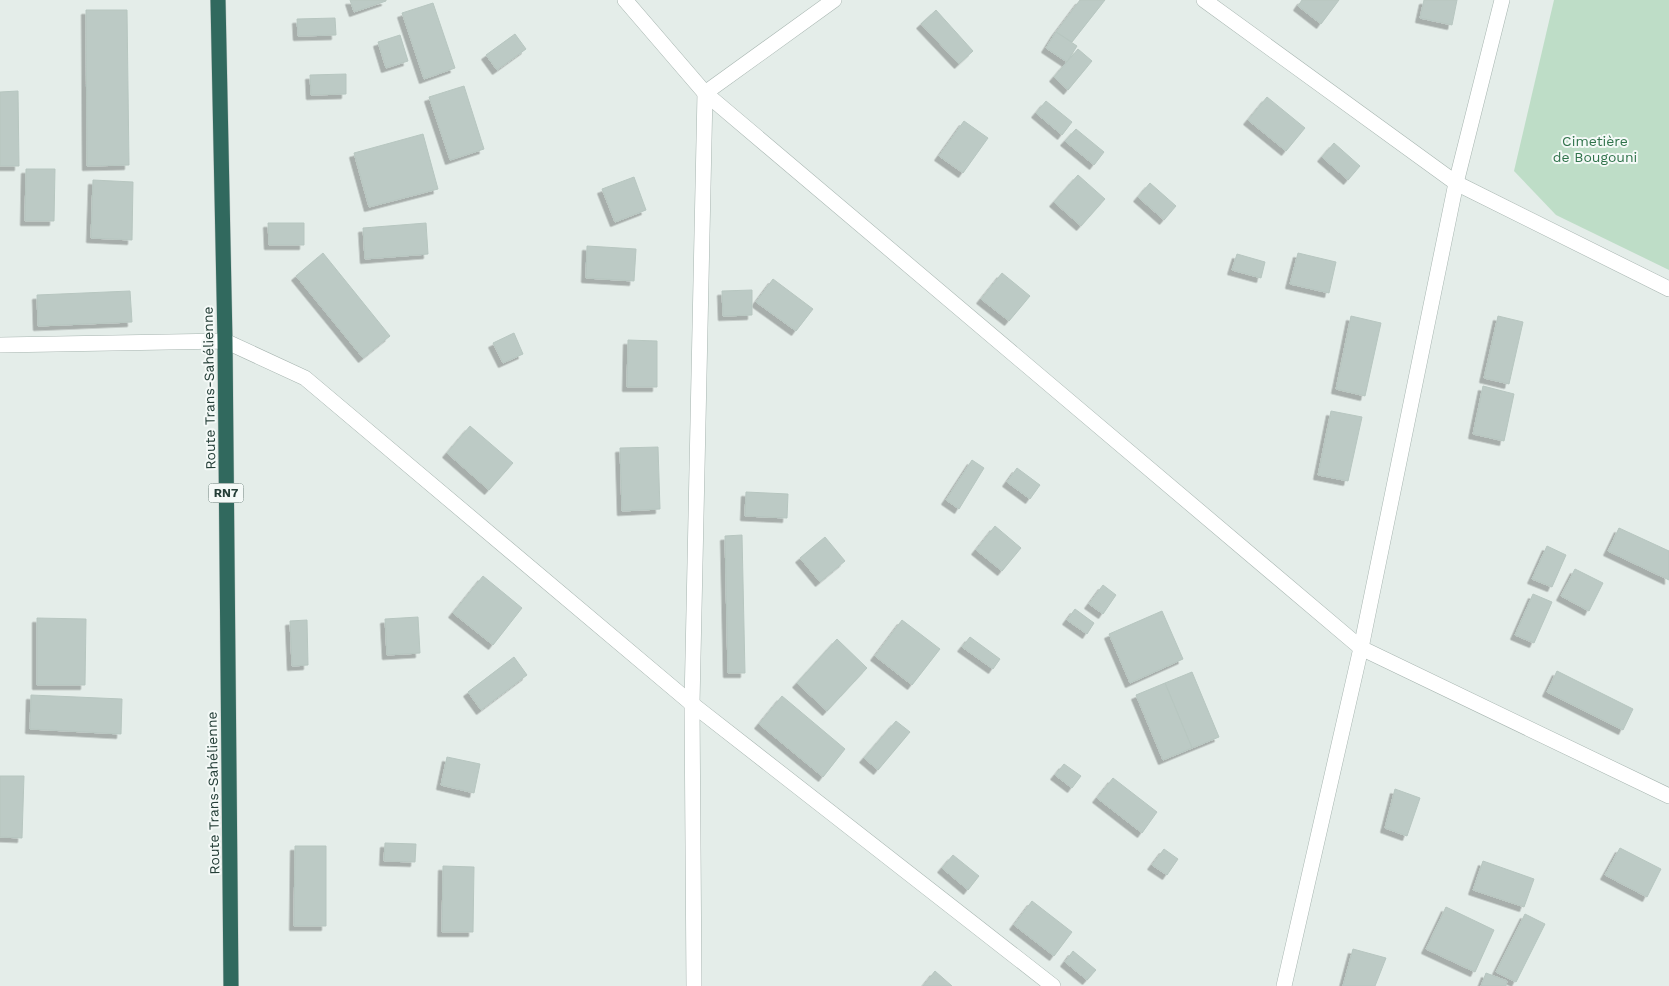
<svg xmlns="http://www.w3.org/2000/svg" width="1669" height="986" viewBox="0 0 1669 986" font-family="'Work Sans',sans-serif">
  <defs>
    <filter id="shadow"><feDropShadow dx="-4.5" dy="4.5" stdDeviation="0" flood-color="#0004"/></filter>
  </defs>
  <rect width="100%" height="100%" fill="#e4ede9"/>
  <polygon fill="#beddc7" points="1554,0 1669,0 1669,270 1556,215 1514,171"/>
  <g fill="#bccac5" stroke="#b7c6c0" filter="url(#shadow)">
    <polygon points="350,0 386,0 386,1 354,12"/>
    <polygon points="1080,0 1105,0 1072,42 1056,32"/>
    <polygon points="1302,0 1339,0 1321,24 1298,6"/>
    <polygon points="1424,0 1457,0 1452,25 1420,18"/>
    <polygon points="433,3 455,68 424,79 402,13"/>
    <polygon points="86,10 127,10 129,165 87,166"/>
    <polygon points="936,10 973,51 959,64 921,24"/>
    <polygon points="335,18 336,35 298,36 297,19"/>
    <polygon points="1056,32 1077,46 1067,62 1046,48"/>
    <polygon points="515,34 526,49 497,70 486,55"/>
    <polygon points="400,35 408,61 386,68 378,42"/>
    <polygon points="1078,49 1092,61 1068,90 1054,77"/>
    <polygon points="346,74 346,94 311,95 310,75"/>
    <polygon points="464,86 484,149 450,160 429,97"/>
    <polygon points="18,91 19,166 0,166 0,92"/>
    <polygon points="1267,97 1305,128 1286,151 1248,120"/>
    <polygon points="1046,101 1072,122 1062,135 1036,113"/>
    <polygon points="964,121 988,138 963,173 939,156"/>
    <polygon points="1076,129 1104,152 1094,165 1065,141"/>
    <polygon points="423,134 438,189 369,207 354,153"/>
    <polygon points="1334,143 1360,166 1348,180 1322,157"/>
    <polygon points="26,169 55,169 54,221 25,221"/>
    <polygon points="1078,175 1105,199 1081,226 1054,202"/>
    <polygon points="634,177 646,210 615,222 602,189"/>
    <polygon points="93,180 133,182 132,240 91,238"/>
    <polygon points="1150,183 1176,206 1164,220 1138,197"/>
    <polygon points="268,223 304,223 304,245 269,245"/>
    <polygon points="426,223 428,254 365,259 363,228"/>
    <polygon points="587,246 636,249 634,281 586,278"/>
    <polygon points="323,253 390,336 363,358 296,276"/>
    <polygon points="1298,253 1336,262 1329,293 1290,284"/>
    <polygon points="1237,254 1265,262 1261,278 1232,270"/>
    <polygon points="1002,273 1030,296 1009,321 981,299"/>
    <polygon points="773,279 813,309 796,331 756,302"/>
    <polygon points="752,290 752,315 723,316 722,291"/>
    <polygon points="130,291 132,322 38,326 37,295"/>
    <polygon points="1351,316 1381,323 1365,396 1336,389"/>
    <polygon points="1498,316 1523,322 1509,384 1484,378"/>
    <polygon points="514,333 523,354 503,363 493,343"/>
    <polygon points="628,340 657,341 657,387 627,387"/>
    <polygon points="1483,386 1514,394 1504,441 1473,434"/>
    <polygon points="1331,411 1362,417 1348,481 1318,475"/>
    <polygon points="470,426 513,463 489,490 447,453"/>
    <polygon points="658,447 660,509 622,511 620,448"/>
    <polygon points="972,460 984,468 959,509 946,500"/>
    <polygon points="1017,468 1040,485 1030,499 1007,482"/>
    <polygon points="746,492 788,494 787,518 745,516"/>
    <polygon points="995,526 1021,548 1002,571 976,550"/>
    <polygon points="1619,528 1669,551 1669,580 1608,551"/>
    <polygon points="742,535 745,673 728,673 725,536"/>
    <polygon points="825,537 845,561 820,582 800,558"/>
    <polygon points="1547,546 1566,555 1552,587 1532,579"/>
    <polygon points="1575,569 1603,583 1589,611 1561,596"/>
    <polygon points="483,576 522,608 493,645 453,613"/>
    <polygon points="1103,585 1116,595 1103,614 1089,604"/>
    <polygon points="1533,594 1552,602 1534,643 1515,635"/>
    <polygon points="1075,609 1094,623 1087,634 1067,620"/>
    <polygon points="1162,611 1183,659 1130,683 1109,634"/>
    <polygon points="418,617 420,653 387,655 385,619"/>
    <polygon points="37,618 86,619 85,685 37,685"/>
    <polygon points="307,620 308,665 292,666 290,621"/>
    <polygon points="902,620 940,649 912,685 875,656"/>
    <polygon points="970,637 1000,659 993,669 962,647"/>
    <polygon points="837,639 867,668 827,711 797,683"/>
    <polygon points="514,657 527,675 481,710 468,692"/>
    <polygon points="1557,671 1633,709 1623,730 1547,692"/>
    <polygon points="1192,672 1219,737 1192,748 1165,683"/>
    <polygon points="1165,683 1192,748 1163,760 1136,695"/>
    <polygon points="31,695 122,699 121,734 30,729"/>
    <polygon points="782,696 845,749 823,777 759,724"/>
    <polygon points="896,721 910,732 878,770 864,758"/>
    <polygon points="447,757 480,764 474,793 441,785"/>
    <polygon points="1064,764 1081,776 1072,788 1055,775"/>
    <polygon points="0,776 24,776 22,838 0,837"/>
    <polygon points="1113,778 1157,812 1142,833 1097,798"/>
    <polygon points="1395,789 1420,798 1407,836 1385,828"/>
    <polygon points="385,843 416,844 415,862 384,861"/>
    <polygon points="295,846 326,846 326,926 294,926"/>
    <polygon points="1620,848 1661,869 1647,897 1605,875"/>
    <polygon points="1164,849 1178,859 1167,875 1152,865"/>
    <polygon points="953,855 979,876 968,890 942,868"/>
    <polygon points="1483,861 1534,879 1524,907 1473,890"/>
    <polygon points="443,866 474,867 473,932 442,932"/>
    <polygon points="1032,901 1072,932 1054,956 1014,925"/>
    <polygon points="1446,907 1494,930 1475,972 1426,949"/>
    <polygon points="1525,914 1545,924 1516,982 1496,972"/>
    <polygon points="1353,949 1386,958 1375,986 1343,986"/>
    <polygon points="1073,951 1096,970 1087,980 1065,962"/>
    <polygon points="935,971 952,986 923,986"/>
    <polygon points="1486,973 1507,981 1506,986 1481,986"/>
  </g>
  <g fill="none" stroke-linecap="round" stroke-linejoin="round">
    <defs>
      <g id="minor">
        <polyline points="625,0 705,93 1361,648 1669,796"/>
        <polyline points="1204,0 1456,183 1669,289"/>
        <polyline points="0,345 225,341 305,378 692,704 1053,986"/>
        <polyline points="694,986 692,704 705,93 834,0"/>
        <polyline points="1284,986 1361,648 1456,183 1502,0"/>
      </g>
      <polyline id="highway" points="218,0 225,341 231,986"/>
    </defs>
    <use href="#minor" stroke="#a7b5b0" stroke-width="16"/>
    <use href="#highway" stroke="#c2c9c7" stroke-width="16"/>
    <use href="#minor" stroke="#fff" stroke-width="15"/>
    <use href="#highway" stroke="#31695e" stroke-width="15"/>
  </g>
  <g text-anchor="middle" stroke-width="4" stroke-linejoin="round" paint-order="stroke">
    <rect fill="#f4f9f7" stroke="#627671" stroke-width="1" x="208.5" y="483.5" width="35" height="19" rx="4"/>
    <g font-size="12" font-weight="bold" fill="#243e37">
      <text x="226" y="497">RN7</text>
    </g>
    <g font-size="14" fill="#30734b" stroke="#f4f9f7">
      <text x="1595" y="146">Cimetière<tspan x="1595" dy="16">de Bougouni</tspan></text>
    </g>
    <g font-size="14" fill="#243e37" stroke="#f4f9f7">
      <text transform="translate(209 388) rotate(-91)" y="5">Route Trans-Sahélienne</text>
      <text transform="translate(213 793) rotate(-91)" y="5">Route Trans-Sahélienne</text>
    </g>
  </g>
</svg>
